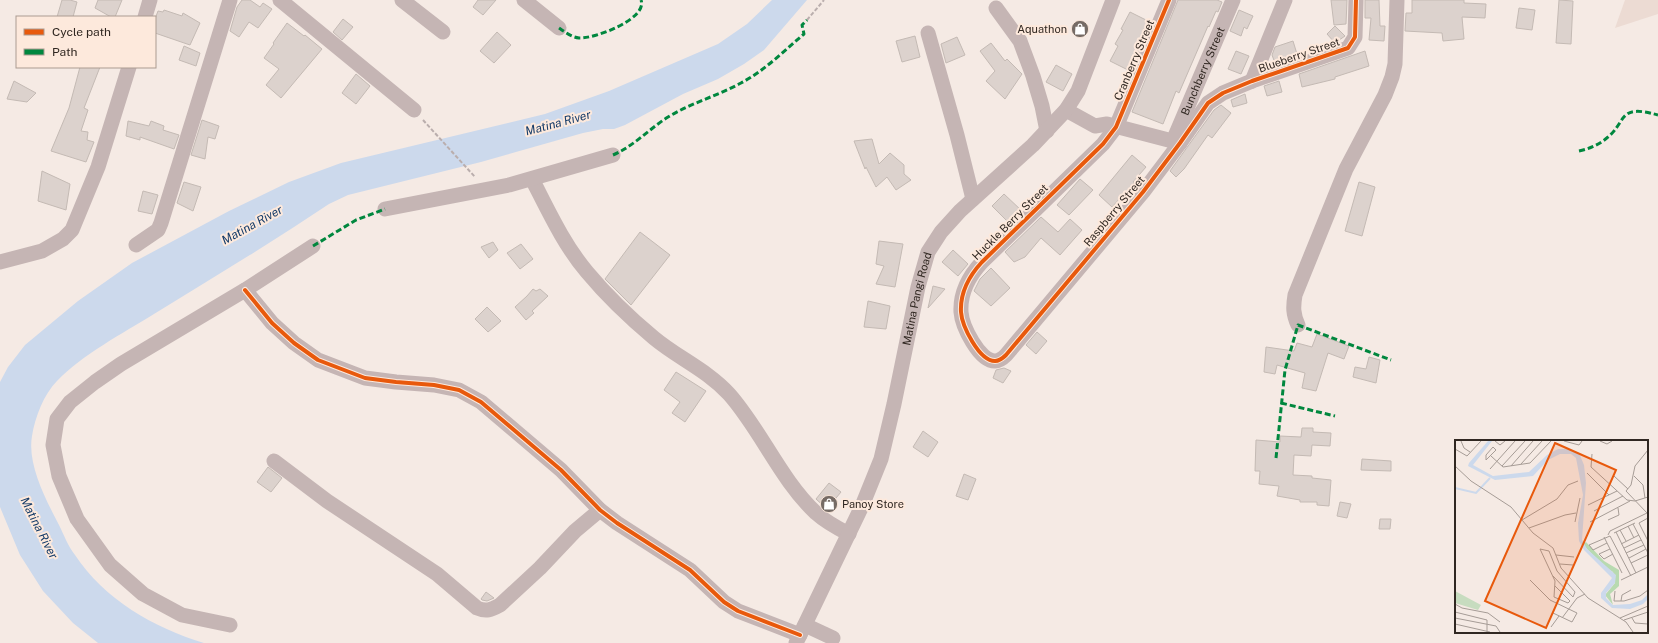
<svg xmlns="http://www.w3.org/2000/svg" width="1658" height="643" viewBox="0 0 1658 643" font-family="'Public Sans',sans-serif">
  <rect width="100%" height="100%" fill="#f5eae4"/>
  <polygon fill="#ecdbd3" points="1625,0 1658,0 1658,14 1615,28"/>
  <path fill="#ccd9ec" d="M772 0H807L764 50 744 64 718 79 683 94 625 125 614 129H603L583 133 481 162 348 195 329 204C272 242 213 278 154 314 122 334 83 354 57 381 44 394 35 417 32 436 27 464 46 500 59 525 64 535 68 546 75 555 104 599 154 628 204 643H98L73 623 43 591 20 555 0 507V382L8 367 25 345 78 301 132 263 229 211 289 182 341 163 545 114 609 91 718 44 747 24Z"/>
  <g fill="#dcd2cd" stroke="#c4bab4">
    <polygon points="62,0 70,0 77,2 73,17 57,17"/>
    <polygon points="98,0 122,0 115,17 111,17 95,8"/>
    <polygon points="242,0 250,0 260,7 263,3 272,9 258,28 249,22 239,37 230,31 237,7"/>
    <polygon points="478,0 496,0 483,15 473,7"/>
    <polygon points="1178,0 1217,0 1222,2 1218,12 1216,11 1209,27 1208,26 1179,93 1176,91 1163,124 1132,112"/>
    <polygon points="1331,0 1347,0 1346,24 1334,25"/>
    <polygon points="1365,0 1379,0 1380,26 1385,26 1384,41 1369,40 1371,18 1365,18"/>
    <polygon points="1412,0 1464,0 1464,3 1486,4 1485,18 1462,17 1464,39 1443,41 1442,33 1405,31 1406,13 1412,13"/>
    <polygon points="1559,0 1573,1 1571,44 1556,43"/>
    <polygon points="1519,8 1535,10 1532,30 1516,28"/>
    <polygon points="164,10 182,16 183,13 200,23 190,45 155,33 155,19 158,11 163,12"/>
    <polygon points="1239,10 1253,16 1247,29 1244,27 1241,36 1230,31"/>
    <polygon points="1130,12 1150,22 1130,71 1110,61 1118,46 1115,44 1123,30 1121,29"/>
    <polygon points="343,19 353,27 342,40 333,32"/>
    <polygon points="287,23 304,36 305,35 322,49 281,98 266,85 279,69 264,58 274,44 273,43"/>
    <polygon points="1335,26 1345,36 1335,43 1327,34"/>
    <polygon points="497,32 511,45 494,63 480,51"/>
    <polygon points="915,36 920,57 902,62 896,41"/>
    <polygon points="957,37 965,55 946,63 941,44"/>
    <polygon points="1293,41 1297,54 1275,63 1272,55 1275,47"/>
    <polygon points="991,43 1005,61 1007,59 1022,74 1005,99 986,81 995,71 980,51"/>
    <polygon points="184,46 200,53 196,66 179,60"/>
    <polygon points="1236,51 1249,56 1241,74 1228,69"/>
    <polygon points="1365,51 1369,66 1335,77 1335,79 1302,87 1299,74"/>
    <polygon points="1056,65 1072,74 1063,91 1046,82"/>
    <polygon points="80,67 100,67 84,108 88,110 81,131 88,132 87,140 94,142 86,162 51,151 69,108"/>
    <polygon points="356,74 370,86 356,104 342,93"/>
    <polygon points="14,81 36,93 27,102 7,99"/>
    <polygon points="1279,81 1282,92 1267,96 1264,86"/>
    <polygon points="1245,94 1247,103 1233,107 1231,100"/>
    <polygon points="1221,105 1231,113 1212,138 1208,135 1184,169 1176,177 1170,171 1214,110"/>
    <polygon points="202,120 219,126 215,139 208,137 205,159 191,155"/>
    <polygon points="128,121 149,126 151,121 164,126 163,130 179,135 174,149 140,137 140,140 126,136"/>
    <polygon points="872,139 879,164 890,153 904,165 904,174 911,180 896,190 887,177 876,187 866,167 865,169 854,141"/>
    <polygon points="1132,155 1146,167 1133,182 1134,183 1112,207 1099,195"/>
    <polygon points="42,171 70,184 66,210 38,201"/>
    <polygon points="1080,179 1093,190 1069,215 1057,205"/>
    <polygon points="184,182 201,187 193,211 177,203"/>
    <polygon points="1359,182 1375,187 1362,236 1345,231"/>
    <polygon points="143,191 158,195 152,214 138,211"/>
    <polygon points="1004,194 1022,211 1009,223 992,206"/>
    <polygon points="1041,217 1058,232 1070,219 1082,230 1060,255 1041,238 1025,257 1014,262 1005,252"/>
    <polygon points="640,232 670,255 631,305 605,279"/>
    <polygon points="879,241 903,244 895,287 876,284 884,266 876,264"/>
    <polygon points="493,242 498,250 489,258 481,247"/>
    <polygon points="521,244 533,259 520,269 507,253"/>
    <polygon points="953,250 968,264 958,276 942,262"/>
    <polygon points="991,268 1010,288 991,306 974,291 980,279"/>
    <polygon points="933,286 945,289 928,308"/>
    <polygon points="533,289 536,291 540,289 548,296 532,311 534,313 526,320 515,307 527,296"/>
    <polygon points="868,301 890,306 886,329 864,327"/>
    <polygon points="487,307 501,321 488,332 475,319"/>
    <polygon points="1037,332 1047,341 1036,354 1026,345"/>
    <polygon points="1317,334 1349,346 1344,359 1328,353 1316,391 1302,388 1305,373 1277,365 1275,374 1264,372 1266,347 1294,351 1297,343 1312,347"/>
    <polygon points="1369,357 1380,360 1376,383 1353,377 1355,367 1366,369"/>
    <polygon points="1004,368 1011,371 1003,383 993,378 996,370"/>
    <polygon points="676,372 706,391 685,422 672,413 680,402 664,390"/>
    <polygon points="1302,428 1313,428 1313,432 1331,433 1330,446 1312,445 1311,456 1294,455 1293,475 1312,476 1312,478 1331,480 1329,506 1317,505 1317,502 1300,502 1300,500 1277,496 1279,486 1259,484 1260,471 1255,471 1256,440 1280,442 1280,436 1301,437"/>
    <polygon points="923,431 938,442 928,457 913,447"/>
    <polygon points="1362,459 1391,461 1391,471 1361,470"/>
    <polygon points="268,467 282,478 271,492 257,482"/>
    <polygon points="964,474 976,479 968,500 956,496"/>
    <polygon points="829,483 841,492 827,509 816,499"/>
    <polygon points="1340,502 1351,504 1347,518 1337,516"/>
    <polygon points="1380,519 1391,519 1390,529 1379,529"/>
    <polygon points="486,592 494,598 487,601 482,600 481,599"/>
  </g>
  <g fill="none" stroke-linecap="round" stroke-linejoin="round">
    <g stroke="#baaead" stroke-width="2" stroke-dasharray="4 2" stroke-linecap="butt">
      <polyline points="807,20 824,0"/>
      <polyline points="423,120 475,177"/>
    </g>
    <g stroke="#c5b5b4" stroke-width="15">
      <polyline points="280,0 414,110"/>
      <polyline points="402,0 443,32"/>
      <polyline points="524,0 559,28"/>
      <path d="M1169 0 1116 127 1103 144 982 262C969 276 960 293 961 312 962 326 979 361 995 361 999 361 1003 358 1006 355L1143 192 1180 143 1208 103 1223 93 1252 81 1348 48 1355 37 1356 0"/>
      <polyline points="996,8 1020,41 1033,76 1042,106 1047,131"/>
      <polyline points="145,17 150,0"/>
      <polyline points="928,33 957,135 973,199"/>
      <polyline points="1252,81 1285,0"/>
      <polyline points="1066,110 1095,126 1107,124 1180,143"/>
      <path id="s1" d="M1173 141 1233 0"/>
      <path d="M532 179C548 210 564 245 587 272 607 296 630 318 654 338 678 358 707 370 729 394 761 430 780 479 816 513 826 522 837 528 849 534"/>
      <polyline points="385,209 509,185 613,155"/>
      <polyline points="136,245 158,230 161,223 230,0"/>
      <polyline points="0,262 42,251 63,239 72,230 98,167 129,67"/>
      <polyline points="245,290 272,323 294,343 318,360 365,378 396,382 434,385 459,390 481,402 561,470 600,510 617,523 690,570 724,602 738,611 800,635"/>
      <path d="M1298 325C1293 314 1293 307 1295 295L1346 169 1385 95 1392 77 1395 64 1397 0"/>
      <path d="M274 461 327 501 437 574 477 608C486 612 491 610 500 605L540 568 575 531 600 510"/>
      <polyline points="230,625 182,615 143,594 110,565 77,519 59,476 53,445 57,419 70,402 95,382 121,364 245,290 313,246"/>
      <polyline points="805,625 833,638"/>
      <path id="s2" d="M796 643 862 506 881 459 894 404 918 287 928 252 941 232 960 211 1033 145 1066 110 1078 91 1113 0"/>
    </g>
    <g stroke="#00873e" stroke-width="3" stroke-dasharray="6 3" stroke-linecap="butt">
      <path d="M559 28C565 32 571 37 579 38 594 39 648 19 641 0"/>
      <path d="M1579 151C1588 149 1596 146 1603 141 1629 123 1615 103 1658 115"/>
      <path d="M613 155C634 146 649 129 668 117 691 103 717 96 741 83 764 71 784 51 804 34L802 25 807 20"/>
      <polyline points="313,246 356,220 385,209"/>
      <polyline points="1281,403 1335,416"/>
      <polyline points="1276,458 1285,370 1298,325 1391,360"/>
    </g>
    <defs>
      <g id="cycleway">
        <path d="M1169 0 1116 127 1103 144 982 262C969 276 960 293 961 312 962 326 979 361 995 361 999 361 1003 358 1006 355L1143 192 1180 143 1208 103 1223 93 1252 81 1348 48 1355 37 1356 0"/>
        <polyline points="245,290 272,323 294,343 318,360 365,378 396,382 434,385 459,390 481,402 561,470 600,510 617,523 690,570 724,602 738,611 800,635"/>
      </g>
    </defs>
    <use href="#cycleway" stroke="#fde9dc" stroke-width="6"/>
    <use href="#cycleway" stroke="#e8590c" stroke-width="4"/>
  </g>
  <defs>
    <symbol id="shop-disc" viewBox="-11 -11 22 22"><circle r="9.5" fill="#756b65" stroke="#fde9dc"/><path d="M-5-2.5h2.3a2.7 3.5 0 0 1 5.4 0H5L5.5 6h-11ZM-1.5-2.5h3a1.5 2.3 0 0 0-3 0Z" fill="#fff"/></symbol>
  </defs>
  <g fill-rule="evenodd">
    <use href="#shop-disc" x="1070" y="19" width="20" height="20"/>
    <use href="#shop-disc" x="819" y="494" width="20" height="20"/>
  </g>
  <g text-anchor="middle" stroke-width="4" stroke-linejoin="round" paint-order="stroke">
    <g font-size="11" fill="#302721" stroke="#fde9dc" text-anchor="end">
      <text x="1067" y="33">Aquathon</text>
      <text x="842" y="508" text-anchor="start">Panoy Store</text>
    </g>
    <g font-size="11" fill="#302721" stroke="#fde9dc">
      <text transform="translate(1299 55) rotate(-19)" y="4">Blueberry Street</text>
      <text transform="translate(1134 60) rotate(-67)" y="4">Cranberry Street</text>
      <text dy="4" stroke="none"><textPath href="#s1" startOffset="76">Bunchberry Street</textPath></text>
      <text transform="translate(1114 211) rotate(-50)" y="4">Raspberry Street</text>
      <text transform="translate(1010 222) rotate(-45)" y="4">Huckle Berry Street</text>
      <text dy="4" stroke="none"><textPath href="#s2" startOffset="367">Matina Pangi Road</textPath></text>
    </g>
    <g font-size="12" font-style="italic" fill="#133a68" stroke="#fde9dc">
      <text transform="translate(558 123) rotate(-15)" y="4">Matina River</text>
      <text transform="translate(252 225) rotate(-29)" y="4">Matina River</text>
      <text transform="translate(39 528) rotate(63)" y="4">Matina River</text>
    </g>
  </g>
  <g transform="translate(1455 440)">
    <rect width="193" height="193" fill="#f5eae4"/>
    <path d="M0 151 26 165 23 170 0 163Z" fill="#c7dcbf"/>
    <path d="M131 102 149 121 164 130V146L155 154 158 165 150 155 160 143 158 132 150 127 132 109 128 104Z" fill="#b8dab0"/>
    <path d="M33 1H37L18 25 38 36 74 32 92 15 103 9H113L124 13 129 25 131 43 127 100 132 109 161 135 160 143 151 153V158L158 165 175 164 187 160 193 154V159L188 164 175 169 157 168 146 158V153L157 138 129 110 124 101 123 83 128 55 121 18 116 14H105L93 20 78 36 40 40 13 26 14 23Z" fill="#ccd9ec"/>
    <path fill="none" stroke="#ccd9ec" stroke-width="2" d="M0 48 21 53 35 38"/>
    <path fill="none" stroke="#a69c96" stroke-width="1" d="M6 1 9 8 15 12M40 1 45 5 50 1M109 1 124 5 127 1M145 1 152 4 157 1M38 7 41 10 31 20V15ZM0 9 12 16 26 1M193 10 180 26 176 45 171 51 193 74M137 14 136 27 172 60 180 61 193 57M36 16 48 27 75 23 96 1M66 24 87 1M0 26 16 41 56 67 78 93 98 108 106 128 133 158 171 182 178 192M47 26 70 1M56 26 78 1M35 29 60 1M132 33 154 55M159 36 173 49M179 36 188 45 190 58M133 65 162 51M139 71 168 56M193 78 184 83 193 101M67 80 102 59 113 45 123 41M153 80 164 75 163 68M120 82 125 58M135 82 175 61M178 84 193 113M173 86 179 98M74 88 110 75 121 73M165 90 171 101M161 92 181 133M159 93 180 83M153 95 155 91 192 73M149 97 167 133M152 103 138 110 134 105 155 96 176 136M166 104 184 95M169 108 186 100M155 109 144 114 149 119 158 114M171 113 189 105M101 115 119 117M174 118 191 109M176 123 193 115M105 124 118 125M98 136 118 157 120 152 102 131 94 111 85 109 100 141 99 157 113 163 115 161 100 146M75 140 95 160 122 173 117 182 98 173M166 140 193 127M160 151 159 161H169L185 156 193 150M166 161 167 155 176 150M0 164 7 168 33 173 45 182M0 172 32 180V192M0 178 41 186 45 192M107 178 122 158 130 154M165 178 193 166M177 178 180 183 193 184M169 180 193 172M0 184 35 192M96 187 104 176"/>
    <path fill="#e8590c" fill-opacity="0.15" stroke="#e8590c" stroke-width="2" d="M100 3 161 30 91 188 30 161Z"/>
    <rect width="193" height="193" fill="none" stroke="#302721" stroke-width="2"/>
  </g>
  <rect x="16" y="16" width="140" height="52" fill="#fde9dc" stroke="#ab9b91"/>
  <rect x="24" y="29" width="20" height="6" fill="#e8590c" stroke="#ab9b91"/>
  <text x="52" y="36" font-size="12" fill="#302721">Cycle path</text>
  <rect x="24" y="49" width="20" height="6" fill="#00873e" stroke="#ab9b91"/>
  <text x="52" y="56" font-size="12" fill="#302721">Path</text>
</svg>
